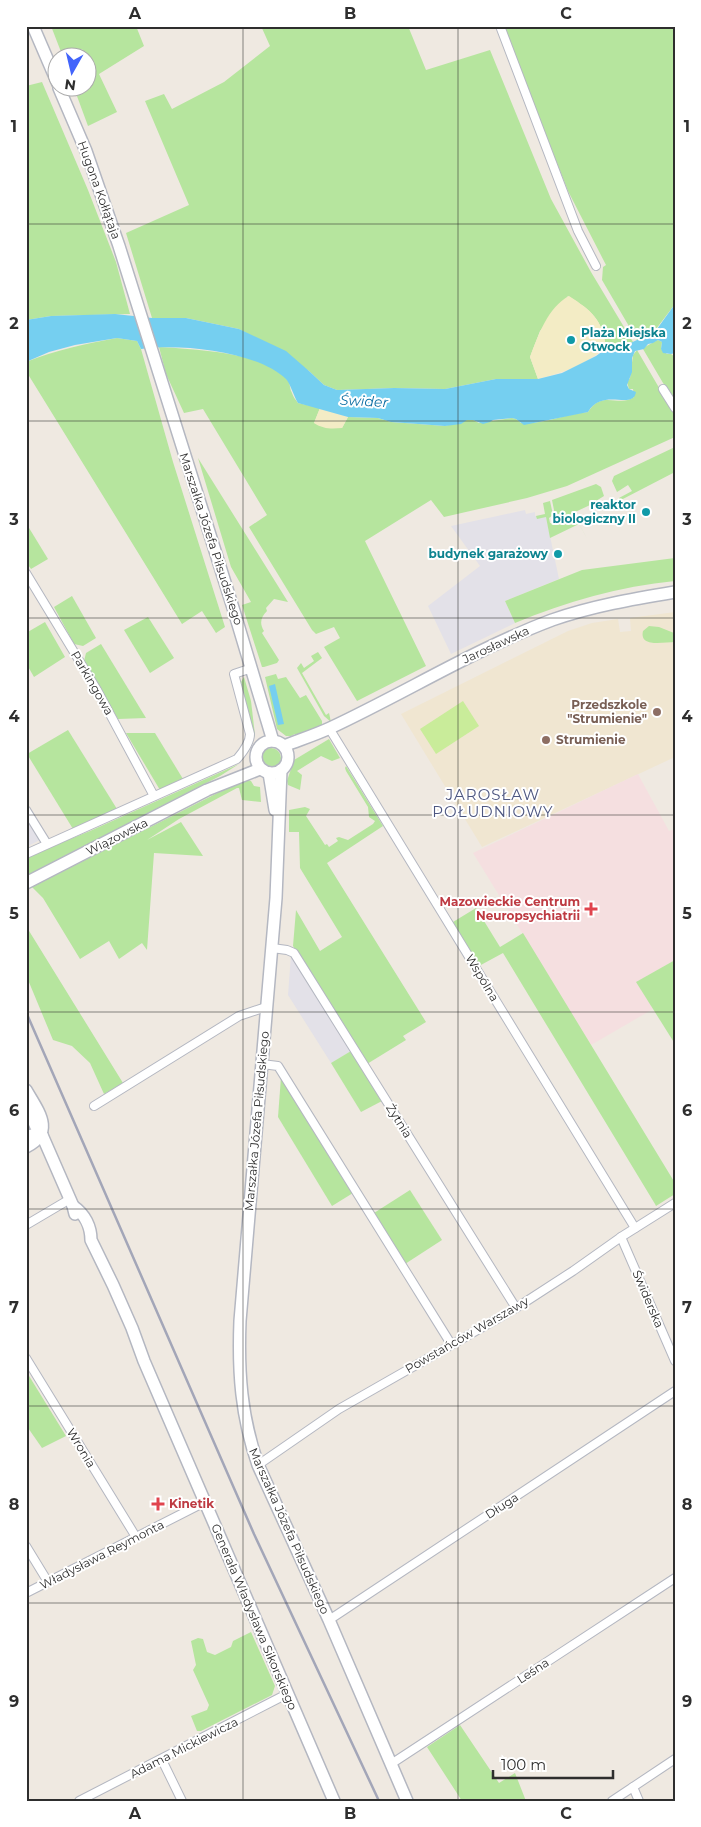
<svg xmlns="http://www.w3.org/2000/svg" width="701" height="1827" viewBox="0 0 701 1827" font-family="Montserrat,sans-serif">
  <rect width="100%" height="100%" fill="#efe9e1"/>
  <g fill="#e3e1e8">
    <polygon points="525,510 526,514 535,512 535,516 543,515 546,517 559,579 505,601 515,623 451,654 428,606 480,566 451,526"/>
    <polygon points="26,814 42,839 26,847"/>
    <polygon points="291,955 351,1051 331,1063 288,995"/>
  </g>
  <polygon fill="#f0e6d1" points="675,612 675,757 482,847 401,714 568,631 592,623 618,619 620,632 631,631 630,618"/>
  <polygon fill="#f5dfe0" points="638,774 669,831 675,829 675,960 637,982 653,1009 591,1045 473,853"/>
  <g fill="#b6e59e">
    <polygon points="51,26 136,26 144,46 99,74 117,112 88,126 74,88 88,88 88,58 63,57"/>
    <path d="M261 26H408L426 70 490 50 551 199 591 272 633 342C624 348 616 343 606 347 602 319 592 311 568 296L540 331 530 357 538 379H496L445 389 394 388 337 390 324 385 309 371 261 341 239 329 186 318H152L126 233 189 205 145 101 164 94 172 109 224 82 270 46Z"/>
    <polygon points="503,26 675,26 675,304 653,333 649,337 637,340 602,280 603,267 606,265 568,191"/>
    <polygon points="42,82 88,190 116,262 130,314 51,316 26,320 26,86"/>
    <path d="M117 338 137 341 141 349 173 462 225 627 216 633 202 611 182 624 26 371V362C56 350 85 344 117 338Z"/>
    <path d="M658 340 662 342 661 349 667 354H671L675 357V399L666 388 643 349C647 345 652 343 658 340Z"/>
    <path d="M159 347C190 349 271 352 289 382 290 385 290 390 292 393 293 397 296 400 298 403L320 408 314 423 342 428 348 417 378 418 391 422 445 426 467 420H473L479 423 512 418 516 419 521 423C541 425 566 414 588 412 602 389 619 408 634 397L633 389H629L627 382 630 378 633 355 637 350 675 415V437L567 486 527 498 444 517 431 500 365 541 426 666 357 701 324 647 340 638 334 627 316 634 312 630 249 527 267 515 203 409 184 413 166 374Z"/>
    <polygon points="675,447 675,472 619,501 619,498 632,491 628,485 617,492 612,481 614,476"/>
    <path d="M198 458 288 602 274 599 266 608 267 611C261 617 259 623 264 631L262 633 279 660 277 663 264 667H262L242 605 251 602 231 567Z"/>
    <polygon points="596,484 601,487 604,496 588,506 573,513 588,540 579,524 550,538 546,517 537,519 536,516 545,514 543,503 550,501 553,515 549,518 550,523 559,524 562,521 563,517 560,514 555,515 552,500"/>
    <polygon points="26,523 48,559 31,569 26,562"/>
    <path d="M675 558V581C620 586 566 602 515 623L505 601 582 570Z"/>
    <polygon points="72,596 96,638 83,646 74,644 54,607"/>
    <polygon points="148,617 174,658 150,673 124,630"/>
    <polygon points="45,622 65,657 34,677 26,663 26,633"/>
    <path d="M649 626 659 627 674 633 675 642C664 642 639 648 643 631Z"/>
    <polygon points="101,644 146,718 118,719 84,661 86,653"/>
    <polygon points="318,652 322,658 302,673 326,715 329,713 331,722 324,716 297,668 301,663 304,668 314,661 311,656"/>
    <polygon points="276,674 278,679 286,677 300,698 306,695 322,721 322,727 297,738 295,734 291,736 286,736 277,729 265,677"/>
    <polygon points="244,677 251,701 255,735 254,737 241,682"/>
    <polygon points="68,730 117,809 73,829 27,754"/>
    <polygon points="126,733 155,733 183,779 160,790"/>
    <polygon points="329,739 340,758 332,761 321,756 297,771 302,775 300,790 288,785 287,781 294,760"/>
    <circle cx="271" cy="758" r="10"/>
    <polygon points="239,764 220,776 26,876 26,857 90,831"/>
    <polygon points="346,766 383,826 327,863 426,1022 403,1036 406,1040 367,1064 293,946 296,910 320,951 342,937 300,868 299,832 289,832 289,810 305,807 310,809 306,816 325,845 327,844 329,847 338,841 336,838 339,837 348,840 373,824 375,821 369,817 368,807 346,771 345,768"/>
    <polygon points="247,778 248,780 251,781 254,786 260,787 261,802 242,800 239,788 237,788 179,819 147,840 181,822 203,856 154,853 147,950 142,943 119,959 109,941 80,959 43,898 32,887"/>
    <polygon points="476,908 500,947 523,933 675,1183 675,1194 656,1206 655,1204 503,953 479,966 453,922"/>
    <polygon points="26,926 123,1083 104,1094 90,1063 72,1046 53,1040 26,975"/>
    <polygon points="675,960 675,1044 636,982"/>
    <polygon points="351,1051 382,1101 361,1112 331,1063"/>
    <polygon points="281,1077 353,1193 332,1206 278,1117"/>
    <polygon points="410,1190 442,1240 405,1264 374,1213"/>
    <polygon points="26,1371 66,1436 42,1448 26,1425"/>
    <polygon points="251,1632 275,1686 272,1695 201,1731 197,1731 191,1716 207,1710 209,1705 193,1670 196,1665 191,1641 198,1638 203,1639 207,1652 215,1655 231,1647 233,1641"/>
    <polygon points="460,1725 499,1783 515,1773 526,1801 462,1801 427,1747"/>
  </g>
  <g fill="#f3ecc5">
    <path d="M569 296C592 311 602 319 606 347 587 364 563 373 538 379L530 357C538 336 548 307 569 296Z"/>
    <path d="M320 408 348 417 342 428C331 429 323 429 314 423Z"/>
  </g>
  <polygon fill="#c9ec9a" points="463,701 479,726 436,754 420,729"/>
  <g fill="#75cff0">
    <path d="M675 304V353L671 354 663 353 661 349 662 342 658 340 653 343 648 344 644 349 635 351 632 358V372L627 385 629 389 636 392C633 411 603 387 588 412L524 425 516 419 512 418 493 420 490 422 483 424 473 420H467L461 424 445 426 391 422 378 418 348 417 298 403C294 397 290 383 286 379 257 351 179 343 141 349L137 341 117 338 75 345 49 352 26 362V320L51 316 115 314 152 318H186L239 329 286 351 309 371 324 385 337 390 394 388 445 389 496 379H538L562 373 596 356 610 346H624L637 340 649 337 657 329Z"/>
    <polygon points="275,684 284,724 278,725 269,686"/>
  </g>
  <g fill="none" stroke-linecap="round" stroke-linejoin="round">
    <defs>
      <g id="minor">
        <polyline points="500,26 578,231 596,266"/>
        <polyline points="663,389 675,408"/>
        <polyline points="26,573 97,690 154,796"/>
        <polyline points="329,728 635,1228"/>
        <polyline points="26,810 47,844"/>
        <path d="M26 854 237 759C243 752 250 743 250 734L234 674 252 668"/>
        <polyline points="272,948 287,950 294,953 516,1308"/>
        <polyline points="262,1064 278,1066 451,1344"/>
        <polyline points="94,1106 239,1016 266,1007"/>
        <polyline points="26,1225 70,1199"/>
        <polyline points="621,1237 675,1361"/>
        <polyline points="26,1358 136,1537"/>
        <polyline points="258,1465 339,1409 516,1308 573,1271 621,1237 675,1203"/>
        <polyline points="26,1546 48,1582"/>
        <polyline points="26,1593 205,1502"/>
        <polyline points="329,1620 675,1391"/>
        <polyline points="162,1760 182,1801"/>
        <polyline points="391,1764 675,1578"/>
        <polyline points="633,1787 639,1801"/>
        <polyline points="79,1801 287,1694"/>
        <polyline points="612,1801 675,1759"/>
      </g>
      <g id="secondary">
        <polyline points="33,26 58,84"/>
        <polyline points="59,88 86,151 119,246 234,611 273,741"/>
        <circle cx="272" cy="757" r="16"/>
        <path d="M284 746C299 740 315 735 330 728 405 693 475 649 552 620 592 606 633 599 675 592"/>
        <path d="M281 770 276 898 240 1321C238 1372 241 1416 258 1465L329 1620 407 1801"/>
        <polyline points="269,773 275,810"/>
        <polyline points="26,883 207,790 260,769"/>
        <path d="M26 1090C38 1111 56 1132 26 1147"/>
        <polyline points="26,1105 36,1127 42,1135 73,1206 75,1214"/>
        <polyline points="26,1137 32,1135 42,1135"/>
        <path d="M73 1206C85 1214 91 1227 91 1240L113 1285 132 1328 144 1361 334 1801"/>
      </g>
    </defs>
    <use href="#minor" stroke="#b4b7c1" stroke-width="10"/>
    <use href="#secondary" stroke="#b4b7c1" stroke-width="14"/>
    <use href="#minor" stroke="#fff" stroke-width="8"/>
    <use href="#secondary" stroke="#fff" stroke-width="11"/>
    <polyline stroke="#a3a6b8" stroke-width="2.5" points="26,1012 254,1534 379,1801"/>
  </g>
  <path fill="none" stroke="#2e2e2e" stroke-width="1" stroke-opacity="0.55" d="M243 26V1801M458 26V1801M26 224H675M26 421H675M26 618H675M26 815H675M26 1012H675M26 1209H675M26 1406H675M26 1603H675"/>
  <g fill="#0f9aa8" stroke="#fff" stroke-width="2">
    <circle cx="571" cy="340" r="5"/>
    <circle cx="646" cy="512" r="5"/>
    <circle cx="558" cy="554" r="5"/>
  </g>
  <g fill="#8d6e63" stroke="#fff" stroke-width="2">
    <circle cx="657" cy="712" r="5"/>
    <circle cx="546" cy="740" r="5"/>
  </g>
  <g fill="#e0444e" stroke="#fff" stroke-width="2">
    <path d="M588.5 901.5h5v5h5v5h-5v5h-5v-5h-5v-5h5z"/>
    <path d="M155.5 1496.5h5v5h5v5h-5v5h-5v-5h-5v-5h5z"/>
  </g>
  <g text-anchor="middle" stroke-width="4" stroke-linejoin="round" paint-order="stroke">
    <g font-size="12" fill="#2e2e2e" stroke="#fff">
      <text transform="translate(99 190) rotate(70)" y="4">Hugona Kołłątaja</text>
      <text transform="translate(211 539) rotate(72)" y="4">Marszałka Józefa Piłsudskiego</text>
      <text transform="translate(496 645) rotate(-25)" y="4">Jarosławska</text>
      <text transform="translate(92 683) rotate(60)" y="4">Parkingowa</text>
      <text transform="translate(117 837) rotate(-27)" y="4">Wiązowska</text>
      <text transform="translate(482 978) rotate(59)" y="4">Wspólna</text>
      <text transform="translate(257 1121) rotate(-85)" y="4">Marszałka Józefa Piłsudskiego</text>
      <text transform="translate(399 1121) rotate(58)" y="4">Żytnia</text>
      <text transform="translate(648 1299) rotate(67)" y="4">Świderska</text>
      <text transform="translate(467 1335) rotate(-30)" y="4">Powstańców Warszawy</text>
      <text transform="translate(81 1448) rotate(59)" y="4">Wronia</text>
      <text transform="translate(502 1506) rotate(-33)" y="4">Długa</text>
      <text transform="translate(289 1531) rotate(66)" y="4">Marszałka Józefa Piłsudskiego</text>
      <text transform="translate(102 1555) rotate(-27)" y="4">Władysława Reymonta</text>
      <text transform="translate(254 1617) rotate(67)" y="4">Generała Władysława Sikorskiego</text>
      <text transform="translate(533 1671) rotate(-33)" y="4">Leśna</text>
      <text transform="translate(184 1748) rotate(-27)" y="4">Adama Mickiewicza</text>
    </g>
    <g font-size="12" font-weight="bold" fill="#0d838f" stroke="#fff" text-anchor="end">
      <text x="581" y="337" text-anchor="start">Plaża Miejska<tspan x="581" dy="14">Otwock</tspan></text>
      <text x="636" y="509">reaktor<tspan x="636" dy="14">biologiczny II</tspan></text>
      <text x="548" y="558">budynek garażowy</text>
    </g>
    <g font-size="12" font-weight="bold" fill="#785e54" stroke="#fff" text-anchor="end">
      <text x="647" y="709">Przedszkole<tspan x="647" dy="14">"Strumienie"</tspan></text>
      <text x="556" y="744" text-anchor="start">Strumienie</text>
    </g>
    <g font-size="12" font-weight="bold" fill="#be3a42" stroke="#fff" text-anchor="end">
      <text x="580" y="906">Mazowieckie Centrum<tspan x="580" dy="14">Neuropsychiatrii</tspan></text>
      <text x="169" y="1508" text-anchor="start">Kinetik</text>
    </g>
    <g font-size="14" font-style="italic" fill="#0d6fa3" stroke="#fff">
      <text transform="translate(364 401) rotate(3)" y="5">Świder</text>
    </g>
    <g font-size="15" letter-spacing="1" fill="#4d5680" stroke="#fff">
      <text x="493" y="800">JAROSŁAW<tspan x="493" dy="17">POŁUDNIOWY</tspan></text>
    </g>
  </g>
  <rect width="701" height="1827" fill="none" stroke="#ffffff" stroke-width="55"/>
  <g transform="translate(72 72) rotate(188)"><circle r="24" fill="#ffffff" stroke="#ababab"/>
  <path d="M0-4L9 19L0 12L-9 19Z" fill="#4264fb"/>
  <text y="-8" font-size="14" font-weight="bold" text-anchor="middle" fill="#2e2e2e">N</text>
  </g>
  <path d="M493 1770v8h120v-8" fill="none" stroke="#2e2e2e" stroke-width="2.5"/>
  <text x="501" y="1770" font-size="15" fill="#2e2e2e" stroke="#ffffff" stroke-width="4" paint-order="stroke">100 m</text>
  <rect x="28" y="28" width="646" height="1772" fill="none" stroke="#2e2e2e" stroke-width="2"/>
  <g font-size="16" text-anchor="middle" font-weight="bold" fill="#2e2e2e">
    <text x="135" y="19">A</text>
    <text x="350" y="19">B</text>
    <text x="566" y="19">C</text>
    <text x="14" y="132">1</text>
    <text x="687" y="132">1</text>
    <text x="14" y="329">2</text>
    <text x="687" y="329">2</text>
    <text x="14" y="525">3</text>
    <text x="687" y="525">3</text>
    <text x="14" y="722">4</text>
    <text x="687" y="722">4</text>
    <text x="14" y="919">5</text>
    <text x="687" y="919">5</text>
    <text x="14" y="1116">6</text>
    <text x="687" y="1116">6</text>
    <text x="14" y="1313">7</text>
    <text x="687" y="1313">7</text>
    <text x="14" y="1510">8</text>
    <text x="687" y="1510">8</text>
    <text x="14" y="1707">9</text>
    <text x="687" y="1707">9</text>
    <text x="135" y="1819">A</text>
    <text x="350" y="1819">B</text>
    <text x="566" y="1819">C</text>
  </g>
</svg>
